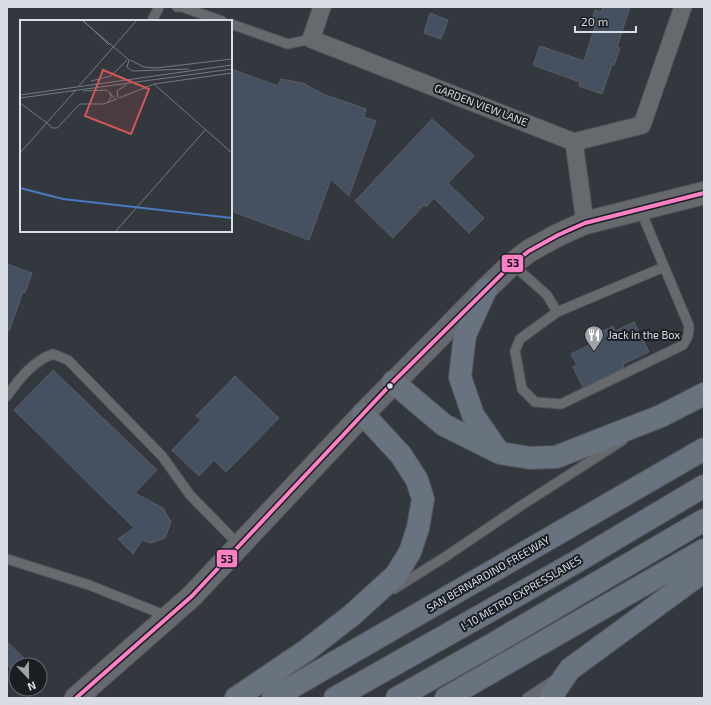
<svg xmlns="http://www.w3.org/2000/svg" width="711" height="705" viewBox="0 0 711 705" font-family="'Exo 2',sans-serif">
  <rect width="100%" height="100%" fill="#33383e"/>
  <g fill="#455161" stroke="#5a5e63">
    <polygon points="603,7 630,7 617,47 620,48 614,65 612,65 602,94 579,86 580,82 533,65 540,46 584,61 595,26 590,25 595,10 601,12"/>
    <polygon points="430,13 448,20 441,39 424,33"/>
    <polygon points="231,69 278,86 281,79 303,83 323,94 366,109 364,117 376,121 349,196 331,179 309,240 231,211"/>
    <polygon points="432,119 474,156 448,183 484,218 469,233 434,198 426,207 424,205 393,238 355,201"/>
    <polygon points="7,264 32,273 25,293 23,292 9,331 7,331"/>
    <polygon points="634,322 649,352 623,364 624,366 623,368 583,387 573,367 577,365 571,354 591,344 588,338 613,326 615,331"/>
    <polygon points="53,370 157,470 135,493 163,508 171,522 165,538 151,543 142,540 133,554 118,539 134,528 14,410"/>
    <polygon points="235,376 279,418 226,472 214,460 199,476 172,450 201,420 196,416"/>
    <polygon points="7,642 31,665 16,665 16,674 7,665"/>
  </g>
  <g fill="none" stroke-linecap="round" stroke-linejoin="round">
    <defs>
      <g id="service">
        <polyline points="177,7 182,7 222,21"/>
        <polyline points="152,21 159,7"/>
        <polyline points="231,24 288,44 311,39"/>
        <polyline points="640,209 689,326 688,336 683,345 561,404 535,402 522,389 515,351 520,339 557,312 664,267"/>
        <polyline points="512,264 547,295 557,312"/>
        <path d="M7 396C19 379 33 361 53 354L68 360 162 456 190 495 239 545"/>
        <polyline points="7,559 89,585 167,616"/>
        <polyline points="394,589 445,557 522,505 623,440"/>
        <polyline points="527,698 554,680"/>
      </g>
      <g id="minor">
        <polyline points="322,7 311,39 574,142 585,223"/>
        <polyline points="574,142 642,125 683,7"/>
      </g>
      <polyline id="tertiary" points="76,698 192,596 363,414"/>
      <polyline id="secondary" points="363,414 486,289 512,264 529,251 558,235 585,223 704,193"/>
      <g id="motorway">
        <polyline points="486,289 465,335 460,377 473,415 498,451"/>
        <polyline points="393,382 444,425 500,453 530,458 556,457 661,416 704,394"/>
        <polyline points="236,698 307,650 352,615 396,575 410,552 418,528 423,499 417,480 401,455 363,414"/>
        <polyline points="273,698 704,449"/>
        <polyline points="335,698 576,562 704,486"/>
        <polyline points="397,698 493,644 704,520"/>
        <polyline points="446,698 704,550"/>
        <polyline points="550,698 570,669 704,571"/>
      </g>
    </defs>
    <use href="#service" stroke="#52555b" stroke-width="11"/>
    <use href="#minor" stroke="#52555b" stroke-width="19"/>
    <use href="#tertiary" stroke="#52555b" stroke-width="24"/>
    <use href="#secondary" stroke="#52555b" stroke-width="24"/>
    <use href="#motorway" stroke="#52555b" stroke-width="24"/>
    <use href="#service" stroke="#666a6e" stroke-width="9"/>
    <use href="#minor" stroke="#666a6e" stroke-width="17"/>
    <use href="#tertiary" stroke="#666a6e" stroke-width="22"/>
    <use href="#secondary" stroke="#666a6e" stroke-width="22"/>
    <use href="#motorway" stroke="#69737f" stroke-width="22"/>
    <defs>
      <polyline id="bus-1" points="76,698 192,596 393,382 512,264 529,251 558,235 585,223 704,193"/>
    </defs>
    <use href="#bus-1" stroke="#1a1e23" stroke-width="7"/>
    <use href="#bus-1" stroke="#ff80c5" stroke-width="4"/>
  </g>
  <defs>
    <symbol id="restaurant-pin" viewBox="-11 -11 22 30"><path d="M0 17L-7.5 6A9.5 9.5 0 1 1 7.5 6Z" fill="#9fa4ab" stroke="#1a1e23"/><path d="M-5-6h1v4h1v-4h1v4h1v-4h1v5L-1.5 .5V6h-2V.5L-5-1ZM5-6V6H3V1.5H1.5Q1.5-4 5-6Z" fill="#fff"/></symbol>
  </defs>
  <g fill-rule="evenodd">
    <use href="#restaurant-pin" x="583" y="324" width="22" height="30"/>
  </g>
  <circle fill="#d9dee5" stroke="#1a1e23" stroke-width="1.5" cx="390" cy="386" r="3.5"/>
  <g text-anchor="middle" stroke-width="4" stroke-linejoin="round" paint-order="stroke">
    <g font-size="11" fill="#d9dee5" stroke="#1a1e23">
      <text transform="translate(481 105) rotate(21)" y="4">GARDEN VIEW LANE</text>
      <text transform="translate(488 574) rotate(-30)" y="4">SAN BERNARDINO FREEWAY</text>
      <text transform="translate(521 593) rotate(-30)" y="4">I-10 METRO EXPRESSLANES</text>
    </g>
    <g font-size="11" fill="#d9dee5" stroke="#1a1e23" text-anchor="start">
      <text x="608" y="339">Jack in the Box</text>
    </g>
  </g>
  <g transform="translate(20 20)">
    <rect width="212" height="212" fill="#33383e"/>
    <path fill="none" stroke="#487cbe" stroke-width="2" d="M0 168 43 179 212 198"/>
    <path fill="none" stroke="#757a81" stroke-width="1" d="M63 0 89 25M63 1 109 40M109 40 107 47 112 51 169 49M110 40 124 47 136 48 212 39M71 61 91 56 107 40M134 64 212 133M59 66 117 0M63 71 87 70 95 79M0 75 212 45M0 78 212 49M98 78 97 71 106 65M99 78 134 64 212 53M0 83 27 103M87 83 91 78 90 72M27 103 32 108H37L60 84H83L97 79M0 133 55 71M95 212 186 109"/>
    <path fill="#d75657" fill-opacity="0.15" stroke="#d75657" stroke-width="2" d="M83 50 129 69 111 114 65 96Z"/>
    <rect width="212" height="212" fill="none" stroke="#d9dee5" stroke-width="2"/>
  </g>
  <g stroke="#1a1e23" stroke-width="1.5">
    <rect x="501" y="254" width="23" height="19" rx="4" fill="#ff80c5"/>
    <rect x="216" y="549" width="22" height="19" rx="4" fill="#ff80c5"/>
  </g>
  <g font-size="11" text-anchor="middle" font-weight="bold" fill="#111">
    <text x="513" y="267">53</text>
    <text x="227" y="563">53</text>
  </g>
  <rect width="711" height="705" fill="none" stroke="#d9dee5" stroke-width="16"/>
  <g transform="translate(28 677) rotate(158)"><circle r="19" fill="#1a1e23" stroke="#666b71"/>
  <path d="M0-3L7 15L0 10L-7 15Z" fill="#9fa4ab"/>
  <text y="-6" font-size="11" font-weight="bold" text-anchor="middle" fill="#d9dee5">N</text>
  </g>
  <path d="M575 26v6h61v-6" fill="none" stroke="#d9dee5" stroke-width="2"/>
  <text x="581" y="26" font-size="12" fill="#d9dee5" stroke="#1a1e23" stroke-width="3" paint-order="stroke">20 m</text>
</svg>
